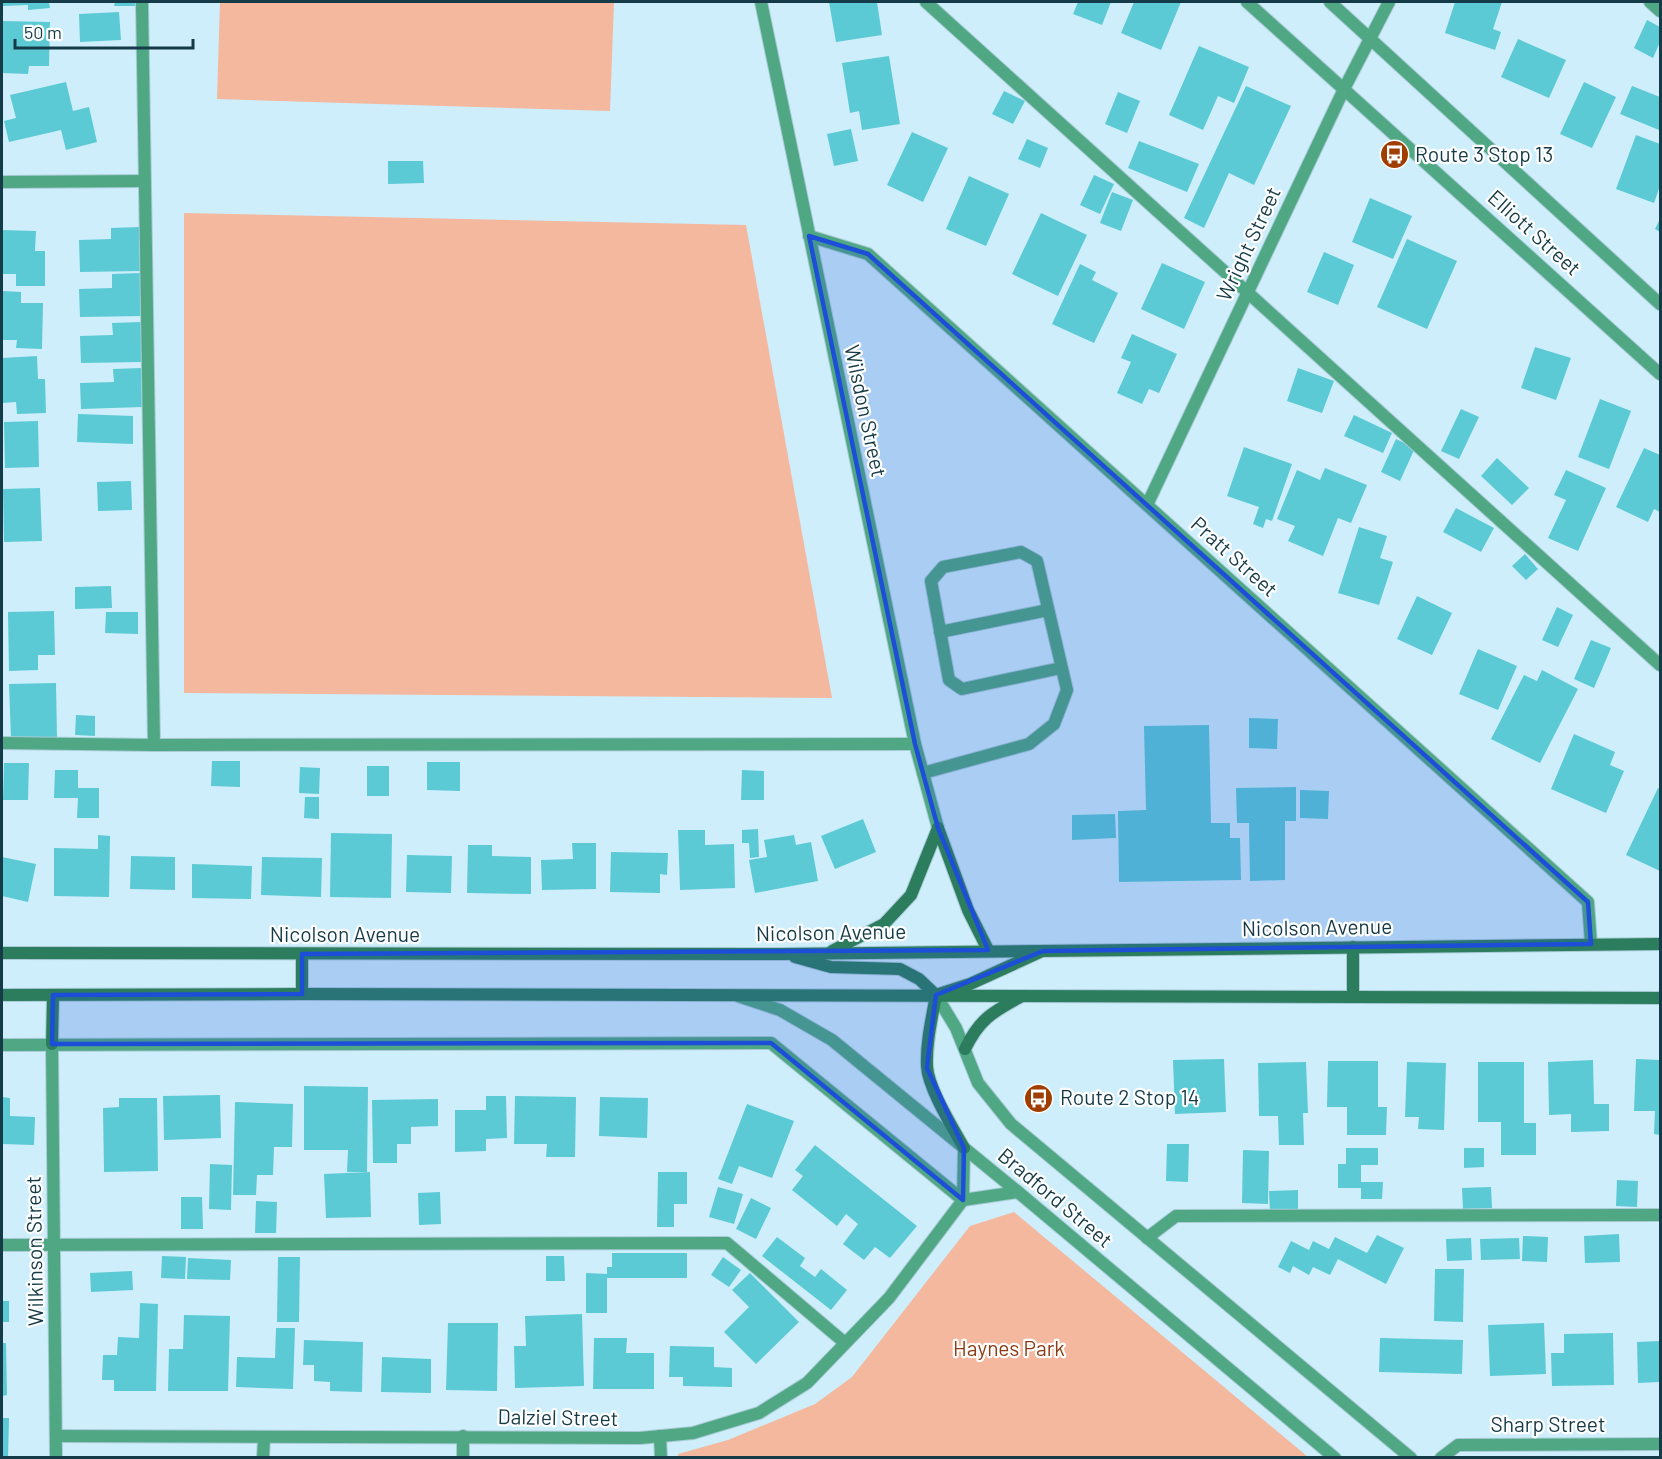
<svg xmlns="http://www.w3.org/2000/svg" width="1662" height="1459" viewBox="0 0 1662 1459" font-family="Barlow,sans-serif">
  <rect width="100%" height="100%" fill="#ceeefb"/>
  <g fill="#f4b89e">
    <polygon points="220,2 614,2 610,111 217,99"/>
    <polygon points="184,213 746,225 832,698 184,693"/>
    <polygon points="1014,1212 1308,1457 678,1457 678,1454 728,1440 815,1404 852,1377 970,1226"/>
  </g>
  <g fill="#5bcad5">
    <polygon points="2,2 49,2 50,8 28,10 28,5 2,6"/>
    <polygon points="115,2 138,2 138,6 114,6"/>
    <polygon points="829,2 877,2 882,35 836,42"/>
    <polygon points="1078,2 1111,2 1102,25 1073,14"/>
    <polygon points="1134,2 1181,2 1161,50 1121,33"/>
    <polygon points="1455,2 1502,2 1493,29 1501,32 1495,50 1445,33"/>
    <polygon points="119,12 121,40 80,42 79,14"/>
    <polygon points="1647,20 1660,27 1660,42 1653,58 1634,48"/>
    <polygon points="2,21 50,22 49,66 29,66 28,74 2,73"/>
    <polygon points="1518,39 1566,60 1549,98 1501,77"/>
    <polygon points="1199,46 1249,67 1234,103 1218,96 1203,130 1169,115"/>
    <polygon points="889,56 900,124 862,130 859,111 850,113 842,63"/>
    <polygon points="66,82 73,111 89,107 97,142 66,150 61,130 9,142 4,121 16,118 10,95"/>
    <polygon points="1584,82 1616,97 1592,148 1560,134"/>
    <polygon points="1246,86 1291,106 1254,185 1229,173 1204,228 1184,218"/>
    <polygon points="1632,86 1660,97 1659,130 1620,114"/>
    <polygon points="1004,91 1025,101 1013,124 992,114"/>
    <polygon points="1118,92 1140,101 1127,133 1105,124"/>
    <polygon points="851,129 858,161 834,166 827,134"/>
    <polygon points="912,132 948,148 923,202 887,185"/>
    <polygon points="1636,135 1660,144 1660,186 1654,203 1616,189"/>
    <polygon points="1027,139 1048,148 1040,168 1018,159"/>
    <polygon points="1139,141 1199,164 1187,192 1128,168"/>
    <polygon points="388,161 423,161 424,183 388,184"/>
    <polygon points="1094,175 1114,184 1100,214 1080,205"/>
    <polygon points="969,176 1009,194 986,246 946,229"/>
    <polygon points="1112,192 1133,200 1121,231 1100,223"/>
    <polygon points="1370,198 1412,216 1393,259 1352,242"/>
    <polygon points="1041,213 1087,235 1058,296 1012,274"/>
    <polygon points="1660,219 1660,232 1655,229"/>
    <polygon points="140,227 141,271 80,272 79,240 111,239 111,228"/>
    <polygon points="2,230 36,231 35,251 45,251 45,286 16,286 16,274 2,274"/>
    <polygon points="1407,239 1457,261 1427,329 1377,307"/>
    <polygon points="1324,252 1354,265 1338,305 1307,292"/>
    <polygon points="1162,263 1205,282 1184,329 1141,309"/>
    <polygon points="1080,264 1096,272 1092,280 1118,293 1094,343 1052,324"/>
    <polygon points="141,273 142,316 80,317 79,289 112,288 112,274"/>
    <polygon points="2,291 21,292 21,303 43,303 42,349 16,348 17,340 2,340"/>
    <polygon points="141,322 142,362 81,363 80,336 113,335 112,323"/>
    <polygon points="1132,334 1177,354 1159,393 1149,389 1142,404 1117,393 1131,362 1121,358"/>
    <polygon points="1535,347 1571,358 1556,400 1521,388"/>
    <polygon points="37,356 38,379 45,379 46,413 17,414 16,402 2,403 2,358"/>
    <polygon points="141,368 142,407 81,409 80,383 114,382 113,369"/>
    <polygon points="1298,368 1334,381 1322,413 1287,401"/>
    <polygon points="1600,399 1631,411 1609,469 1578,457"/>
    <polygon points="1461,409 1479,417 1459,459 1441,451"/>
    <polygon points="78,414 133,416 133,444 77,442"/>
    <polygon points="1354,415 1392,433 1383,453 1344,436"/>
    <polygon points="38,421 39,467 5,468 4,422"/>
    <polygon points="1396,439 1415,448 1400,481 1381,472"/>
    <polygon points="1244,447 1292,464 1272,521 1266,519 1263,528 1253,524 1259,507 1227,496"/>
    <polygon points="1644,448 1660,455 1660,512 1654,509 1648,522 1616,507"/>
    <polygon points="1497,458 1529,488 1512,505 1481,476"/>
    <polygon points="1325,468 1367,485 1351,523 1338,518 1323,556 1288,541 1295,526 1277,519 1297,470 1320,480"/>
    <polygon points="1566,470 1606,488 1578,551 1548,538 1566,500 1554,495"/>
    <polygon points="131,481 132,510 98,511 97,482"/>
    <polygon points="40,488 42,541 4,542 3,489"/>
    <polygon points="1456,508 1494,528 1481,552 1443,532"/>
    <polygon points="1359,527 1387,536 1380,558 1393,562 1379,605 1338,593"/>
    <polygon points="1525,554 1538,569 1526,580 1512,566"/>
    <polygon points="111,586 112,608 75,609 75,587"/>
    <polygon points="1417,596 1452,613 1432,655 1397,639"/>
    <polygon points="1557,607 1573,615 1558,647 1542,640"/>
    <polygon points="54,611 55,655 38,655 38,670 9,671 8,612"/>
    <polygon points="106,612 138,612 138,634 105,633"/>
    <polygon points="1591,640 1611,648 1594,688 1574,679"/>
    <polygon points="1478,649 1517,666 1498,710 1459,694"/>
    <polygon points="1542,670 1578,689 1540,763 1491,739 1524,675 1537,681"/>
    <polygon points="56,683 57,738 11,739 9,684"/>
    <polygon points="76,715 95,716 95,736 75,735"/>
    <polygon points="1249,718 1278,719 1277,749 1249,748"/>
    <polygon points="1209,725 1211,823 1230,823 1230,838 1240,838 1241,880 1119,882 1118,811 1146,810 1144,726"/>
    <polygon points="1574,734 1615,752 1610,765 1624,771 1606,813 1551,789"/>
    <polygon points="212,761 240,761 240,787 211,786"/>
    <polygon points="427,762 460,762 460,791 427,790"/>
    <polygon points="4,763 29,763 28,800 3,800"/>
    <rect x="367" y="766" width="22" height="30"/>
    <polygon points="300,767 320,768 319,794 299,793"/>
    <polygon points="55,770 78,770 78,788 99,788 99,818 77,818 78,798 54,798"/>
    <polygon points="742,770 764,771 764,800 741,800"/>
    <polygon points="1296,787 1296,821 1285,821 1285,880 1250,881 1249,823 1237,823 1236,788"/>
    <polygon points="1658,788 1660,789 1660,871 1626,855"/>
    <polygon points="1300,790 1329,791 1328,819 1300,818"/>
    <polygon points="305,797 319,797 319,819 304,818"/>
    <polygon points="1115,814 1116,838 1072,840 1072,815"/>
    <polygon points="863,819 876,852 835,869 821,836"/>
    <polygon points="758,829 759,857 750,858 749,843 742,843 742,830"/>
    <polygon points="678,830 705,830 705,845 734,844 735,888 680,890"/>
    <polygon points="331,833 392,834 391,898 330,897"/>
    <polygon points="98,835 110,836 109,897 54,896 54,848 98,849"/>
    <polygon points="794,835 796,845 811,842 818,881 755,893 749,860 767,857 764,840"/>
    <polygon points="572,843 596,843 596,889 542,890 541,860 573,859"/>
    <polygon points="468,845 492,845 492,856 531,857 531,894 467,893"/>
    <polygon points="611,852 668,853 667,875 660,874 660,893 610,892"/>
    <polygon points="407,855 452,856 451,893 406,892"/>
    <polygon points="131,856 175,857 175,890 130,889"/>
    <polygon points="2,857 36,864 28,902 2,896"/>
    <polygon points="262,857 322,858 321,897 261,895"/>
    <polygon points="192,864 252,866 251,899 192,898"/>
    <polygon points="1224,1059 1226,1112 1175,1114 1173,1060"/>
    <polygon points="1636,1059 1660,1060 1660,1135 1654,1134 1655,1111 1634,1111"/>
    <polygon points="1593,1060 1594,1104 1609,1104 1609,1131 1571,1132 1571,1114 1549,1115 1548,1062"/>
    <polygon points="1328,1061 1378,1061 1378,1107 1387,1107 1386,1135 1347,1135 1347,1107 1327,1107"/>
    <polygon points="1306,1062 1308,1113 1303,1113 1304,1145 1279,1145 1278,1116 1259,1116 1258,1063"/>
    <polygon points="1407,1062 1446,1063 1444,1130 1418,1129 1419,1117 1405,1117"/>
    <polygon points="1478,1062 1524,1062 1524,1123 1536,1123 1536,1155 1501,1155 1501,1122 1478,1122"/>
    <polygon points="304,1086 368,1087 367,1172 347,1172 348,1150 304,1150"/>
    <polygon points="220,1095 221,1138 164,1140 163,1096"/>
    <polygon points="486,1096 506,1096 507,1138 486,1139 486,1151 455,1152 455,1110 486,1110"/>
    <polygon points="515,1096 576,1097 575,1157 546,1157 547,1144 514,1144"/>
    <polygon points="2,1097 10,1098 10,1116 35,1117 34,1145 2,1144"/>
    <polygon points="600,1097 648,1098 647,1138 599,1136"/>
    <polygon points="119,1098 157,1098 158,1171 104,1172 103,1108 119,1107"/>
    <polygon points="438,1099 438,1126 411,1127 411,1144 397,1144 397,1163 373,1163 372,1100"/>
    <polygon points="235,1102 293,1104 292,1147 274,1147 273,1175 257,1175 256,1195 233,1195"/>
    <polygon points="747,1104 794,1121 772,1178 739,1166 732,1184 718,1179"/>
    <polygon points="1167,1144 1189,1144 1188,1182 1166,1181"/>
    <polygon points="815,1145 917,1226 890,1258 875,1247 864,1260 843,1244 858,1224 846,1214 837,1226 792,1190 803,1176 795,1170"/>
    <polygon points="1346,1148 1378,1148 1378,1165 1361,1165 1361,1182 1383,1182 1382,1199 1361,1199 1361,1188 1338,1188 1338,1164 1346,1164"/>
    <polygon points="1464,1148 1484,1148 1484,1167 1464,1168"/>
    <polygon points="1243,1150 1269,1151 1268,1204 1242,1203"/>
    <polygon points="210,1164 232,1165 231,1210 209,1209"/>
    <polygon points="370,1172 371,1217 326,1218 324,1174"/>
    <polygon points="658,1172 687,1172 687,1204 674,1204 674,1227 657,1227"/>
    <polygon points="1617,1180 1638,1181 1637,1207 1616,1206"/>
    <polygon points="718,1187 743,1194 734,1224 709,1217"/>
    <polygon points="1491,1187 1492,1208 1463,1209 1462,1188"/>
    <polygon points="1298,1190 1298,1211 1270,1212 1269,1191"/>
    <polygon points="440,1192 441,1224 419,1225 418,1193"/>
    <polygon points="181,1197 202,1197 203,1229 181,1229"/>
    <polygon points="751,1198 771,1208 756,1239 736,1229"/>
    <polygon points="256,1201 277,1202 276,1233 255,1233"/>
    <polygon points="1619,1234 1620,1262 1585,1263 1584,1236"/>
    <polygon points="1377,1235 1404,1248 1386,1284 1338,1259 1330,1275 1313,1267 1309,1275 1293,1266 1290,1273 1278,1267 1291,1241 1309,1250 1313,1241 1329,1249 1335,1237 1367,1253"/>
    <polygon points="1523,1236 1548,1237 1547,1262 1522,1261"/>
    <polygon points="777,1237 805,1258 800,1266 815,1277 821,1269 847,1290 831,1310 762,1256"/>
    <polygon points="1471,1238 1472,1260 1447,1261 1446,1239"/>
    <polygon points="1519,1238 1520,1259 1481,1260 1480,1239"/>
    <polygon points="612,1253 687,1253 687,1278 607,1278 607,1313 586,1313 586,1273 607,1274 607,1267 612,1267"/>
    <polygon points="162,1256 186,1257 185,1279 161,1278"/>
    <polygon points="546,1256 564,1256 565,1281 546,1281"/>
    <polygon points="278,1257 300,1257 299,1322 277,1322"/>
    <polygon points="723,1257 741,1270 729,1287 711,1275"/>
    <polygon points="188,1258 231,1260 230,1280 187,1279"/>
    <polygon points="1435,1269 1464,1269 1463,1322 1434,1321"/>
    <polygon points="132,1271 133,1290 91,1292 90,1273"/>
    <polygon points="750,1273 799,1322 756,1364 724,1332 749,1307 732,1290"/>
    <rect x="2" y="1301" width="7" height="21"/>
    <polygon points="140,1303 158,1304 156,1391 114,1391 114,1380 102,1380 103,1355 117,1355 118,1337 139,1338"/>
    <polygon points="582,1314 584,1386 515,1388 514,1346 526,1346 525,1316"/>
    <polygon points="184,1315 230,1316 228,1391 168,1391 169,1349 183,1349"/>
    <polygon points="448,1323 498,1323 497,1391 446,1390"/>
    <polygon points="1544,1323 1546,1374 1490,1376 1488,1325"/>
    <polygon points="276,1328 295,1328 293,1389 236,1387 237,1357 275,1358"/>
    <polygon points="1613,1333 1614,1385 1552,1386 1551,1353 1564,1353 1564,1334"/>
    <polygon points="594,1338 627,1338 626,1353 654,1353 654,1389 593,1389"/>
    <polygon points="1380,1338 1463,1340 1462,1374 1379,1372"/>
    <polygon points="304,1340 363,1342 362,1392 330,1391 330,1382 314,1381 314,1365 303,1365"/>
    <polygon points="1660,1341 1660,1382 1638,1383 1637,1342"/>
    <polygon points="2,1343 6,1343 7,1395 2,1396"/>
    <polygon points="670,1346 714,1347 714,1367 732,1368 732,1387 683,1386 683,1377 669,1377"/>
    <polygon points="382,1357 431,1359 431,1393 381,1392"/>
    <polygon points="2,1418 9,1418 8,1458 2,1458"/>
  </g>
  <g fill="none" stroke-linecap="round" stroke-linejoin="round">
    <defs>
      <g id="service">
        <polyline points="142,2 154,745"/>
        <polyline points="926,2 1660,665"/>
        <polyline points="1650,2 1660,11"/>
        <polyline points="940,632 1048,610"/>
        <polyline points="2,743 154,745 915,744"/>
        <polyline points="923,773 1029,744 1054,724 1067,690 1037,561 1021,552 943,567 931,581 949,680 962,689 1061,668"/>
        <polyline points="1147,1238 1176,1216 1660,1215"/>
        <polyline points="2,1245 727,1243 845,1343"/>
        <polyline points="660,1436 661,1458"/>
        <polyline points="263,1458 264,1438"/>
      </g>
      <g id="minor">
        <polyline points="761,2 915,744 938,828"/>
        <polyline points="2,182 144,181"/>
        <polyline points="809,236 868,254 1588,902 1591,944"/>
        <polyline points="1147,505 1344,89 1389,2"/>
        <polyline points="52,1044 56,1458"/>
        <polyline points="2,1045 771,1043 963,1200 889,1298 807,1383 759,1413 693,1433 640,1438 56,1436"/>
        <polyline points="463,1436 463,1458"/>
        <polyline points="1441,1458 1458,1445 1660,1444"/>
      </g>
      <g id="tertiary">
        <polyline points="1247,2 1660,374"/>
        <polyline points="1330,2 1660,304"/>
        <polyline points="936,995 956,1028 978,1083 1011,1124 1411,1458"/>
        <polyline points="738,996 780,1010 832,1040 1018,1192 1335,1458"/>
        <polyline points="964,1148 963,1200 1018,1192"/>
      </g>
      <g id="secondary">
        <polyline points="938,828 968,910 988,950"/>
        <polyline points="1353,947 1353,997"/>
        <polyline points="832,951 884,924 911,895 938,828"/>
        <polyline points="2,953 782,954 1660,944"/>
        <polyline points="302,954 302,994"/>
        <polyline points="795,957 831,967 900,969 919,979 936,995"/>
        <polyline points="2,995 302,994 1660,998"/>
        <polyline points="52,1044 53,995"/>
        <path d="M965 1049C980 1018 993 1012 1022 996"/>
        <path d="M964 1148C953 1128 928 1088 927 1066 926 1042 932 1018 936 995L970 984 1040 952"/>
      </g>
    </defs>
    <use href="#service" stroke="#a9cad7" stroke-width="14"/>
    <use href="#minor" stroke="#a9cad7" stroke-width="14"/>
    <use href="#tertiary" stroke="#a9cad7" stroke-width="14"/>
    <use href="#secondary" stroke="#a9cad7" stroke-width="14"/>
    <use href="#service" stroke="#4fa883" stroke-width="12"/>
    <use href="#minor" stroke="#4fa883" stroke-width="12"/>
    <use href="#tertiary" stroke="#4fa883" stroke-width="12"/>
    <use href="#secondary" stroke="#2c7d5e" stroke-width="12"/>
  </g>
  <path fill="#1d4ed8" fill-opacity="0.2" stroke="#1d4ed8" stroke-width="4.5" stroke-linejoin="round" d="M809 236 868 254 1588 902 1591 944 1043 951 936 995 927 1068 964 1148 963 1200 771 1043 52 1044 53 995 302 994V954L988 950 938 828 915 744Z"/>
  <defs>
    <symbol id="bus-disc" viewBox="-11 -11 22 22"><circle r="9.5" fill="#a03d00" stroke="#fff"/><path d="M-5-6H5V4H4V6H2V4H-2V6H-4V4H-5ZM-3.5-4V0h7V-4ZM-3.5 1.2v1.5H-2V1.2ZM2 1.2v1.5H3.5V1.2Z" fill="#fff"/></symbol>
  </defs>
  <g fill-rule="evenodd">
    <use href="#bus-disc" x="1378" y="138" width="33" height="33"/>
    <use href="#bus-disc" x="1022" y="1082" width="33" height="33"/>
  </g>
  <g text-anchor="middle" stroke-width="4.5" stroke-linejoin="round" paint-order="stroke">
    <g font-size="21" fill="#163b48" stroke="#fff" text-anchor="start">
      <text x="1415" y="162">Route 3 Stop 13</text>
      <text x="1060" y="1105">Route 2 Stop 14</text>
    </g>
    <g font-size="21" fill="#163b48" stroke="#fff">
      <text transform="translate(1534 233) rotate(42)" y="7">Elliott Street</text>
      <text transform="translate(1249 244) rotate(-65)" y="7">Wright Street</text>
      <text transform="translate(865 411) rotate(78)" y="7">Wilsdon Street</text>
      <text transform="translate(1234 557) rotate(42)" y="7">Pratt Street</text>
      <text transform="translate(1317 928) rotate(-1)" y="7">Nicolson Avenue</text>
      <text transform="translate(831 933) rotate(-1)" y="7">Nicolson Avenue</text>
      <text x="345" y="942">Nicolson Avenue</text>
      <text transform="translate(1055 1198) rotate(40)" y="7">Bradford Street</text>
      <text transform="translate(35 1251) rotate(-91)" y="7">Wilkinson Street</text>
      <text transform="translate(558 1418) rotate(1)" y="7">Dalziel Street</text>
      <text x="1548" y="1432">Sharp Street</text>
    </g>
    <g font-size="21" fill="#8b3c13" stroke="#fff">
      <text x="1009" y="1356">Haynes Park</text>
    </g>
  </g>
  <rect width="1662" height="1459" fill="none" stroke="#163b48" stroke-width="6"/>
  <path d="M15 39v9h178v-9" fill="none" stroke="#163b48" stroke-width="3"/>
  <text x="24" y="39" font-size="18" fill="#163b48" stroke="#ffffff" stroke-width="4.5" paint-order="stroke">50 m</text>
</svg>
